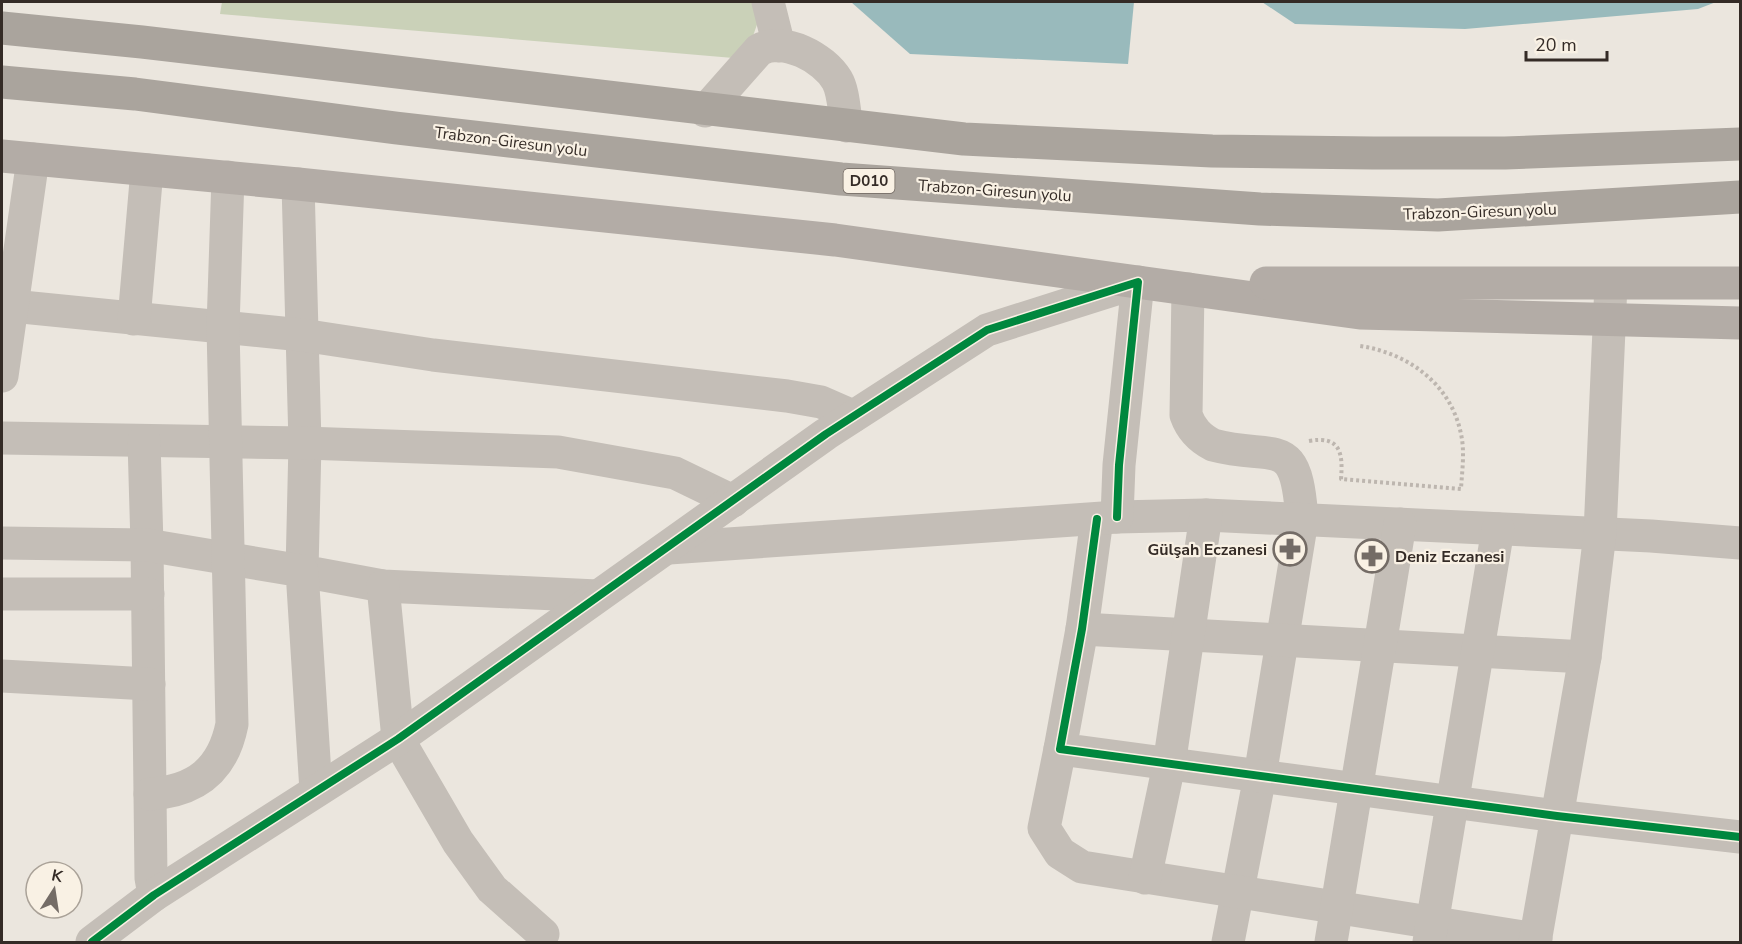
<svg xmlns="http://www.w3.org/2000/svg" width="1742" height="944" viewBox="0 0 1742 944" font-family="'Nunito Sans',sans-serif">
  <rect width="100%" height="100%" fill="#ebe6de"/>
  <polygon fill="#cad1b8" points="222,2 756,2 761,13 745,59 220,14"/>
  <g fill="#99babc">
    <polygon points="851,2 1134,2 1128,64 910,54"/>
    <polygon points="1262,2 1716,2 1698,9 1465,29 1295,24"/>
  </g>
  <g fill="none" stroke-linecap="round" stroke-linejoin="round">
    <path stroke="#bdb6af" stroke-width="4" stroke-dasharray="3 3" stroke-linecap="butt" d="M1309 441C1341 435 1343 454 1341 479L1461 489C1462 471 1465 452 1461 434 1451 384 1408 353 1360 346"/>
    <g stroke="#c4beb7" stroke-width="33">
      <polyline points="768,2 779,46"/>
      <path d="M705 111 759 50C784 36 824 58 837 80 844 92 844 113 847 126"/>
      <polyline points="298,184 305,443 302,571 383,586 597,596"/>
      <path d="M1188 289 1186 415C1191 429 1199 438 1213 445 1278 462 1296 432 1302 520L1260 776 1228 942"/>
      <polyline points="2,305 302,335 433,355 787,396 821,402 853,416"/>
      <polyline points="134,319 147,170"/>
      <polyline points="2,376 33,159"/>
      <polyline points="2,438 305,443 558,452 675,473 733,501"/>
      <polyline points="144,441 147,545 151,878 154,895"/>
      <polyline points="1097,519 1082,629 1060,749 1557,816 1740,837"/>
      <polyline points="2,543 147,545 302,571 316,791"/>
      <polyline points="669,548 1117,517 1206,515 1651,536 1740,543"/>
      <polyline points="383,586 398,739 458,842 492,889 543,934"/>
      <polyline points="2,594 148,594"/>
      <polyline points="1082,629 1585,657"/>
      <polyline points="2,676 149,684"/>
      <polyline points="1060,749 1044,828 1060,853 1082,867 1536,939"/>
      <path d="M150 794C196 791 223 770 232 724L223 327 228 177"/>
      <polyline points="1145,878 1169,765 1206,515"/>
      <polyline points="92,942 154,895 398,739 826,434 987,330 1138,282 1119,465 1117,517"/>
      <polyline points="1331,942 1400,524"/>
      <polyline points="1429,942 1498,529"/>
      <polyline points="1535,942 1585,657 1600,533 1611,284"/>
    </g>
    <g stroke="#b3aca6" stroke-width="33">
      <polyline points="2,156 298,184 835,240 1360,313 1740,323"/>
      <polyline points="1266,283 1740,283"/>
    </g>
    <g stroke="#aaa49d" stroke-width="33">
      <polyline points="2,28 142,42 964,139 1212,151 1373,153 1505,153 1740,144"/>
      <polyline points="2,82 135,94 396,128 841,179 1260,209 1438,215 1740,197"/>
    </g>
    <defs>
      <g id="cycleway">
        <polyline points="1097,519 1082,629 1060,749 1557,816 1740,837"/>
        <polyline points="92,942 154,895 398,739 826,434 987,330 1138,282 1119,465 1117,517"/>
      </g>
    </defs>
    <use href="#cycleway" stroke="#f9f1e4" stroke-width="11"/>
    <use href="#cycleway" stroke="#00873e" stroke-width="8"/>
  </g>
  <defs>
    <symbol id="pharmacy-ring" viewBox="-11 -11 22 22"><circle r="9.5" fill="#f9f1e4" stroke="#746c66" stroke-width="1.5"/><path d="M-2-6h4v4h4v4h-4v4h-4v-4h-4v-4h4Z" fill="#746c66"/></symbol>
  </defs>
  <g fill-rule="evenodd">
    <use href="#pharmacy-ring" x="1271" y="530" width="38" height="38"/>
    <use href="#pharmacy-ring" x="1353" y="537" width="38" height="38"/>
  </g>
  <g text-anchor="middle" stroke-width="4.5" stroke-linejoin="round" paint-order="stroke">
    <rect fill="#f9f1e4" stroke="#6f665f" stroke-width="1.5" x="843.5" y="169" width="51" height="24" rx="4.5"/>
    <g font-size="15" font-weight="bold" fill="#342b26">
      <text x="869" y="186">D010</text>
    </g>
    <g font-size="16" fill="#342b26" stroke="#f9f1e4">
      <text transform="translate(511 141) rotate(7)" y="6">Trabzon-Giresun yolu</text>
      <text transform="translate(995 190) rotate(4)" y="6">Trabzon-Giresun yolu</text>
      <text transform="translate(1480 211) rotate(-2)" y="6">Trabzon-Giresun yolu</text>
    </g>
    <g font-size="16" font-weight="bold" fill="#342b26" stroke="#f9f1e4" text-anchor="end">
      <text x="1267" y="555">Gülşah Eczanesi</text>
      <text x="1395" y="562" text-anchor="start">Deniz Eczanesi</text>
    </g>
  </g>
  <rect width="1742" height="944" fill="none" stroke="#342b26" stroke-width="6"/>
  <g transform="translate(54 890) rotate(12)"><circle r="28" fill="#f9f1e4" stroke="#aaa298" stroke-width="1.5"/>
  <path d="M0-4.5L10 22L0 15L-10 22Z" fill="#746c66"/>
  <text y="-9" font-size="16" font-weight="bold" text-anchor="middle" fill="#342b26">K</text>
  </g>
  <path d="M1526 51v9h81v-9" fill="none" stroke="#342b26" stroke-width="3"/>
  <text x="1535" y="51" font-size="18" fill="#342b26" stroke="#f9f1e4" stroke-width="4.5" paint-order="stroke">20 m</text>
</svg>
